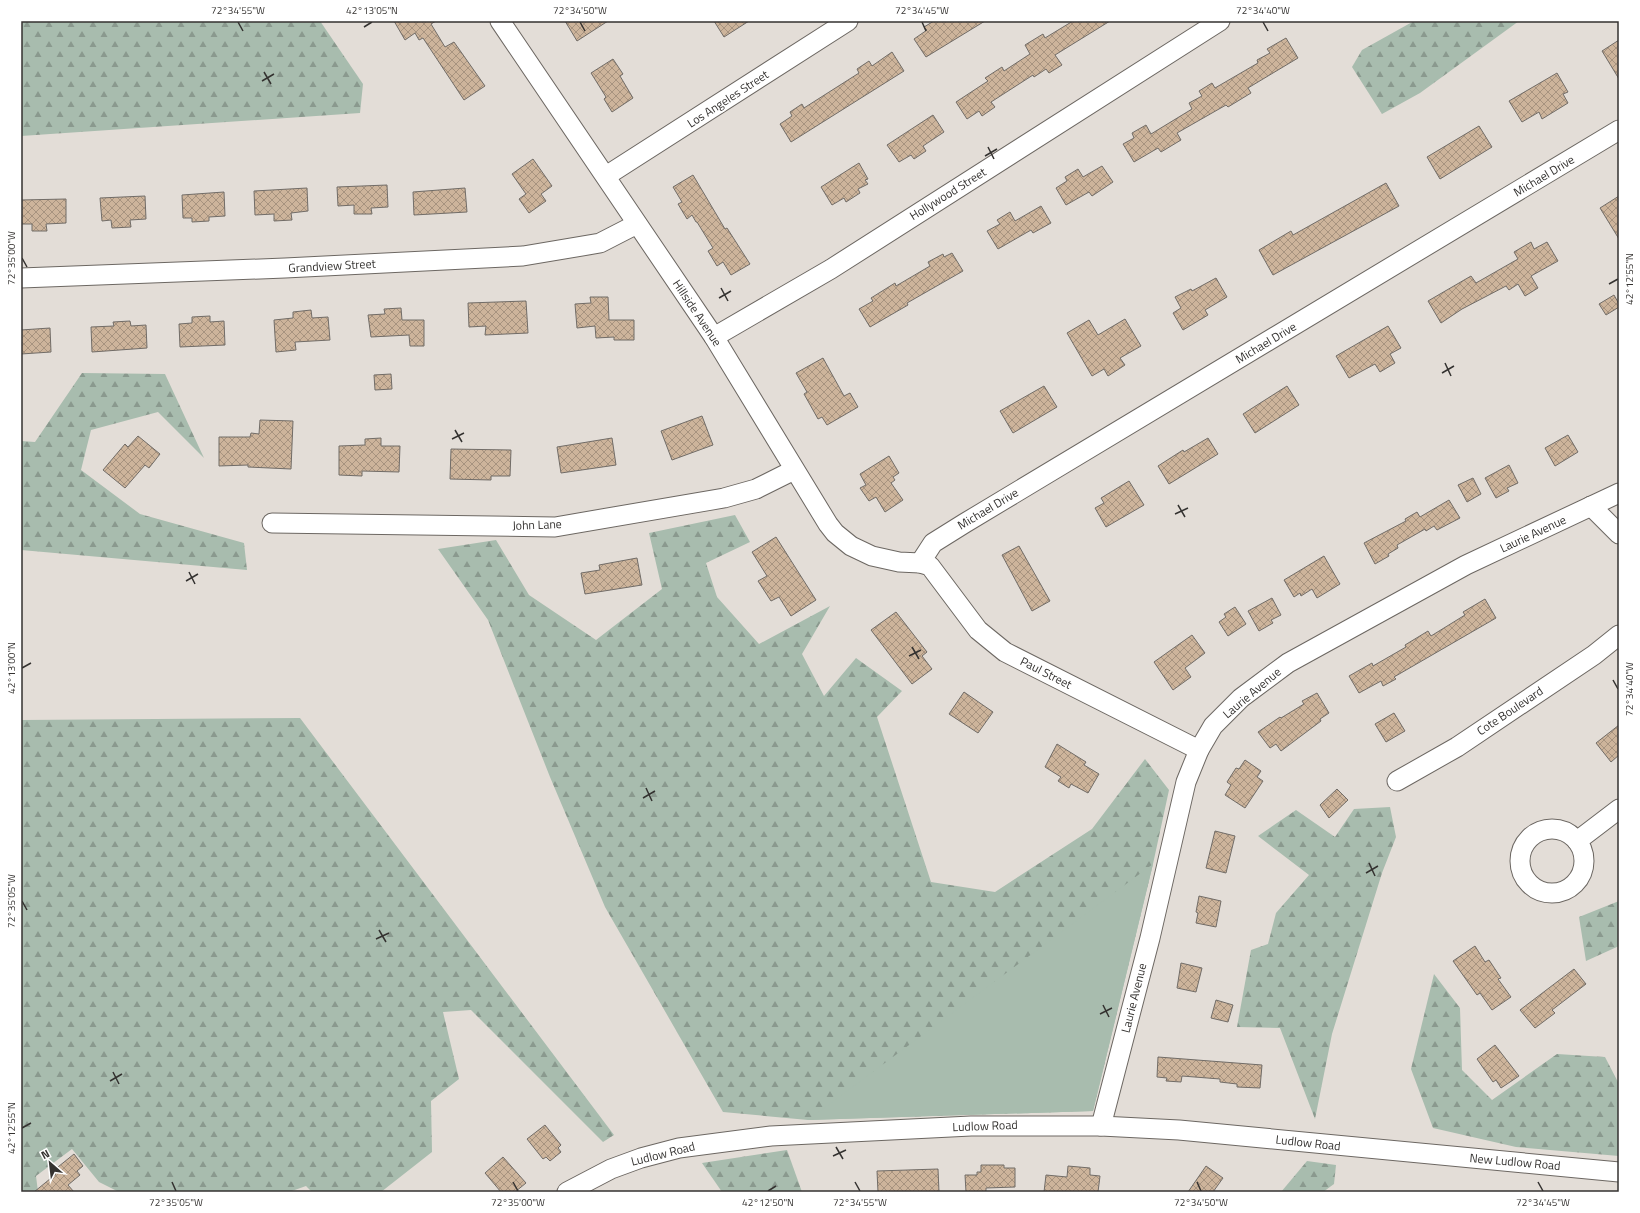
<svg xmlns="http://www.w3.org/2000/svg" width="1640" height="1213" viewBox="0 0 1640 1213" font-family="'Titillium Web',sans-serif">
  <defs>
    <pattern id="forest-firs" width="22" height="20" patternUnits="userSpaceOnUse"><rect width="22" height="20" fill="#a8bcae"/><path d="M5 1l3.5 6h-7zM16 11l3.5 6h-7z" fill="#8a998e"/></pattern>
    <pattern id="building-cross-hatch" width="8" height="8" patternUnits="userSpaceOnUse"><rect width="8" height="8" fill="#cdb49b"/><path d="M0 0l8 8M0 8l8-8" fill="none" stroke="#a7937f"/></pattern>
  </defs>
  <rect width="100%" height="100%" fill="#e3ddd7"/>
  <g fill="url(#forest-firs)">
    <polygon points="21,21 320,21 363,84 360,113 21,136"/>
    <polygon points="1414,21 1519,21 1420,93 1382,114 1352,67 1362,50"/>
    <polygon points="82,373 165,374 204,458 158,412 91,430 81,470 140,514 244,543 247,570 21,550 21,441 35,442"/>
    <polygon points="735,515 750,542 706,563 717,597 759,644 830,606 802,654 824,696 856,658 902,691 877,717 931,882 995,892 1092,829 1145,759 1169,790 1153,864 1093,1111 808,1120 723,1112 605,907 550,777 488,620 438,549 496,540 529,595 596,640 662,589 649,533"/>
    <polygon points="300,718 614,1135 603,1142 471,1010 443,1012 459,1079 431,1101 432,1152 381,1192 312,1192 306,1186 289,1192 119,1192 99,1182 72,1149 36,1176 38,1192 21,1192 21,720"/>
    <polygon points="1390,807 1396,837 1382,873 1332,1034 1315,1119 1280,1028 1237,1027 1251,950 1268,944 1276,913 1309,875 1258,836 1296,810 1335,837 1354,809"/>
    <polygon points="1619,901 1619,946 1586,961 1579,917"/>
    <polygon points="1434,974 1460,1008 1462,1070 1492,1100 1557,1054 1605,1057 1619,1084 1619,1156 1516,1147 1433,1128 1411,1069"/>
    <polygon points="787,1150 802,1192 722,1192 702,1163"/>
    <polygon points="1307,1161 1336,1165 1334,1184 1323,1192 1281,1192"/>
  </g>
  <polygon fill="#a8bcae" points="1153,864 1093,1111 808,1120"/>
  <g fill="url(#building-cross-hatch)" stroke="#716c67">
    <polygon points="394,21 436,21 431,24 445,47 454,42 485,86 464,100 423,38 419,40 415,33 405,40"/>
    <polygon points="565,21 608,21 577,41"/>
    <polygon points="714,21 749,21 724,37"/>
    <polygon points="934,21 985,21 926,57 914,39 927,30 924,27"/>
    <polygon points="1073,21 1110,21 1055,55 1062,65 1049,73 1046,69 1034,77 1033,75 991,102 995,107 982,116 979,111 967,119 956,102 988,81 985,78 1002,67 1004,71 1030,54 1025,45 1043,34 1045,38"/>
    <polygon points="1286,38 1298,58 1248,88 1251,93 1228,107 1226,105 1177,133 1181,140 1161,152 1158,148 1134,162 1123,144 1134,138 1132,133 1146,125 1151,134 1192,109 1189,103 1202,96 1199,91 1212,83 1215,88 1258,63 1257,60 1270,53 1267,49"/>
    <polygon points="1619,40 1619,79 1602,51"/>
    <polygon points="892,52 904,71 791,142 780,124 792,116 790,112 802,104 804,108 859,73 857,69 869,61 872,66"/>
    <polygon points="613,59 623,74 620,76 633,98 612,112 604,99 606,97 591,73"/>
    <polygon points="1557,73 1568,92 1563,94 1568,103 1542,119 1539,112 1522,122 1509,101"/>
    <polygon points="933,115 944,132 923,146 926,151 914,159 911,155 899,162 887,145"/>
    <polygon points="1479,126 1492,147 1440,179 1427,157"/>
    <polygon points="533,159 552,186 541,194 546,201 529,213 519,199 526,194 512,174"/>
    <polygon points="859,163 868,179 865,180 868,184 858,189 860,193 846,202 844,198 832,205 821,187"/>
    <polygon points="1102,166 1113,182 1092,196 1089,192 1066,205 1056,188 1067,181 1065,177 1078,169 1083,177"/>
    <polygon points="693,175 725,229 727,228 750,264 731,275 723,262 717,266 708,251 713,248 697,222 696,222 692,215 687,219 678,204 682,202 673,187"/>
    <polygon points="1386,183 1399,206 1273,275 1259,250 1291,231 1293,235"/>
    <polygon points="387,185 388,207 371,208 372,214 354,214 354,205 338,206 337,187"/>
    <polygon points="307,188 308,211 291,213 292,220 274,221 274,214 255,215 254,191"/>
    <polygon points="465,188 467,212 414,215 413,192"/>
    <polygon points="224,192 225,216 209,217 209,221 192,222 192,218 183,218 182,195"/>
    <polygon points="145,196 146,219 130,220 131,227 112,228 111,220 102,221 100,198"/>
    <polygon points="1619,196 1619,239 1600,208"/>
    <polygon points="66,199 66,223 46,224 47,231 32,231 32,224 21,224 21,200"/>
    <polygon points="1041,206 1051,223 1033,233 1031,230 998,249 987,231 1000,224 997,220 1010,212 1015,221"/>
    <polygon points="1531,242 1534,249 1547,242 1558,261 1531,276 1538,288 1525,296 1518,284 1509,290 1506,286 1462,309 1441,323 1428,301 1471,276 1476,283 1518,259 1514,252"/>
    <polygon points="952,253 963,271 907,303 908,305 870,327 859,309 873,301 871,298 895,283 896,286 930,266 928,262 943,254 944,257"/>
    <polygon points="1216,278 1227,297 1205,310 1208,315 1183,330 1173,313 1181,308 1175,297 1191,289 1192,291"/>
    <polygon points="1614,295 1619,304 1619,307 1606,315 1599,304"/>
    <polygon points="590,297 608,297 609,320 634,320 634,340 614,340 614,337 596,338 595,326 577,328 575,304 591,303"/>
    <polygon points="526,301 528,333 485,335 486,326 469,327 468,303"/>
    <polygon points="401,308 402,320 424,320 424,346 410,346 409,335 371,337 368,315 385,314 384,309"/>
    <polygon points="311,310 312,318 328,317 330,340 295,342 296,350 276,352 274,320 293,318 293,312"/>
    <polygon points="210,316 210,322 224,321 225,345 180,347 179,324 192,323 192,317"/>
    <polygon points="1125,319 1141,346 1120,358 1125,365 1108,376 1104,369 1092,376 1067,333 1089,320 1098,335"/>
    <polygon points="130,321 131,326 146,325 147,348 92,352 91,327 114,326 113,322"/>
    <polygon points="1388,326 1401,348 1390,354 1395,363 1380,372 1375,364 1349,378 1336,356"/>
    <polygon points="50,328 51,352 21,354 21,330"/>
    <polygon points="823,358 844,396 850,393 858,407 827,425 822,417 818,419 804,394 807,392 796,373"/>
    <polygon points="391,374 392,389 375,390 374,375"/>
    <polygon points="1044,386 1057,407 1013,433 1000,411"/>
    <polygon points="1287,386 1299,405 1255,433 1243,414"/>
    <polygon points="702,416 713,445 672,460 661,431"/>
    <polygon points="260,420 293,421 291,469 248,467 248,465 219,466 219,437 250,437 251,433 259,434"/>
    <polygon points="1568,435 1578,452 1555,466 1545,448"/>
    <polygon points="138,436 160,454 149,468 145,465 125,488 103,470 125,444 128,447"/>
    <polygon points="381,438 381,446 400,446 399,472 362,471 362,476 339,475 339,446 365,445 365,439"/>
    <polygon points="612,438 616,465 561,473 557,447"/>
    <polygon points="1208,438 1218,454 1169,484 1158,466 1183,450 1184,452"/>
    <polygon points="451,449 511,450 510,476 491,476 491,480 450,479"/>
    <polygon points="889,456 899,473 893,477 895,480 891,483 903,500 885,512 876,497 869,501 860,488 866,485 860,474"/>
    <polygon points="1509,465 1518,483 1507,488 1509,491 1496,498 1485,478"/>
    <polygon points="1473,478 1481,494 1467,502 1458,485"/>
    <polygon points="1129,481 1144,505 1106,527 1095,508 1104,503 1101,498"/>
    <polygon points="1449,500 1460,518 1437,530 1434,526 1426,531 1425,529 1397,545 1398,548 1388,554 1389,556 1375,564 1364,543 1406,521 1405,519 1417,512 1420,517"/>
    <polygon points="776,537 816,600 791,616 779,597 771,601 758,581 767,576 752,552"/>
    <polygon points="1019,546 1050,601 1032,611 1002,555"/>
    <polygon points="1324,556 1340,584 1317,598 1312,589 1301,596 1300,593 1294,597 1284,580"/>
    <polygon points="637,558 642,585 585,594 581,573 600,570 599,565"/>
    <polygon points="1272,598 1281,615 1271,620 1273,623 1259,631 1248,611"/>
    <polygon points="1485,599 1496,618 1394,677 1396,679 1383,686 1381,681 1359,693 1349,676 1372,663 1373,666 1406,647 1405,645 1428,631 1431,636 1465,615 1463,612"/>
    <polygon points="1235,607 1246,624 1228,636 1219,622 1226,617 1224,614"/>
    <polygon points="896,612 927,652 922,656 932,669 912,684 871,630"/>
    <polygon points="1192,635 1205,653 1185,668 1191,677 1173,690 1154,662"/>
    <polygon points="964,692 993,712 978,733 949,714"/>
    <polygon points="1317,693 1329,713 1320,719 1321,721 1281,751 1276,744 1270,748 1258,732 1280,717 1281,718 1304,704 1302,701"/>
    <polygon points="1394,713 1405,731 1386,742 1375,724"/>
    <polygon points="1619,725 1619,755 1611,762 1596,743"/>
    <polygon points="1057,744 1086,762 1084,765 1099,774 1088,793 1071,784 1069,788 1058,781 1061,777 1045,767"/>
    <polygon points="1245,760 1261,771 1257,777 1263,781 1245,808 1225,795 1231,785 1227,782 1236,768 1239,769"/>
    <polygon points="1337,789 1348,800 1329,818 1320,805"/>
    <polygon points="1215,831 1235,836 1226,873 1206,868"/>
    <polygon points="1199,896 1221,901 1216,927 1196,923 1198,913 1196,912"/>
    <polygon points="1475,946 1485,962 1489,960 1501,978 1498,979 1511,997 1492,1010 1480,993 1477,995 1453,961"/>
    <polygon points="1181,963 1202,968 1196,992 1177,988"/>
    <polygon points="1574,969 1586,984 1552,1010 1555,1013 1535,1028 1520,1010"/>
    <polygon points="1216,1000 1233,1005 1228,1022 1211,1018"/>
    <polygon points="1495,1045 1519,1076 1501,1088 1496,1080 1493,1082 1477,1059"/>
    <polygon points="1158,1057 1262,1065 1260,1088 1237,1087 1237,1084 1220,1082 1220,1079 1182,1076 1181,1082 1166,1081 1167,1078 1157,1077"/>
    <polygon points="545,1125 561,1145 558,1148 561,1152 550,1161 546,1157 543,1159 527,1139"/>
    <polygon points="74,1154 83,1166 77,1171 80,1175 68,1185 74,1192 34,1192 56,1174 53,1171"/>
    <polygon points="503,1157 526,1183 515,1192 501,1192 485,1173"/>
    <polygon points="981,1165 1004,1165 1004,1168 1015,1168 1015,1187 986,1188 986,1192 966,1192 965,1175 977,1175 977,1172 981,1172"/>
    <polygon points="1068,1166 1090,1168 1090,1175 1100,1176 1098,1192 1044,1192 1046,1175 1067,1177"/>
    <polygon points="1206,1166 1223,1178 1213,1192 1188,1192"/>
    <polygon points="938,1169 939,1192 878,1192 877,1171"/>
  </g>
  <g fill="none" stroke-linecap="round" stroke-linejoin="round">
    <defs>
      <g id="minor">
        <polyline points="500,21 714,337 828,524 835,533 851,546 872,556 899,562 920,563 930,566 978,630 1005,652 1199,750"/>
        <polyline points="606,176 848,21"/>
        <polyline points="21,278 285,268 523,256 600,243 637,224"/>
        <polyline points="714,337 831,269 1220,21"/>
        <polyline points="1591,506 1619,534"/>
        <polyline points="272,523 555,527 724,498 756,489 794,470"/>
        <polyline points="920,563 933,543 965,523 1619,130"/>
        <polyline points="1397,781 1457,747 1594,655 1619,635"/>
        <circle cx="1552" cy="861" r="32"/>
        <polyline points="1577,841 1619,809"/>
        <polyline points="1101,1126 1150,938 1186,782 1199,750 1213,726 1241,698 1288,663 1466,565 1619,493"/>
        <polyline points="567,1192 611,1169 641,1158 679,1148 771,1136 971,1126 1101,1126 1179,1130 1619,1172"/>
      </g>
    </defs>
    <use href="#minor" stroke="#6c6762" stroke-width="21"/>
    <use href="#minor" stroke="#fff" stroke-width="19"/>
  </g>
  <path fill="none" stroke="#343230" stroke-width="1.5" d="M238 22 243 31M580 22 585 31M922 22 926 31M1263 22 1268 31M364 27 372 22M264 72 271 84M262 81 274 74M988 147 994 159M985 156 997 149M22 258 27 267M1609 284 1618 279M721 288 728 301M719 298 731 291M1445 363 1451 376M1442 373 1454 366M455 430 462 442M452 439 464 433M1178 505 1185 517M1175 514 1188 508M189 572 195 584M186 581 198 574M912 647 919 659M909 656 921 650M22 668 31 663M1613 680 1618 689M646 788 652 801M643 798 655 791M1369 863 1375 876M1366 873 1378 866M22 901 27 910M379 930 386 942M376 939 389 933M1103 1005 1109 1017M1100 1014 1112 1008M113 1072 119 1084M110 1081 122 1074M22 1128 31 1123M836 1147 843 1159M833 1156 846 1150M172 1182 176 1191M513 1182 518 1191M855 1182 860 1191M1197 1182 1201 1191M1538 1182 1543 1191M768 1191 776 1186"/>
  <g text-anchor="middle" stroke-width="3.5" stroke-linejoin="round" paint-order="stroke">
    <g font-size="12" fill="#343230" stroke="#fff">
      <text transform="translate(728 99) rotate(-33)" y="4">Los Angeles Street</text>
      <text transform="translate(1544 176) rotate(-31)" y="4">Michael Drive</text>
      <text transform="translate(948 194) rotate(-32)" y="4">Hollywood Street</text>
      <text transform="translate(332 266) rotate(-3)" y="4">Grandview Street</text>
      <text transform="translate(697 313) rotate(56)" y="4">Hillside Avenue</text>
      <text transform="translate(1266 343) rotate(-31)" y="4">Michael Drive</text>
      <text transform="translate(988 509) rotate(-31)" y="4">Michael Drive</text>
      <text transform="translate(537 525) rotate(-2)" y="4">John Lane</text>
      <text transform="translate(1533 534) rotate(-25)" y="4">Laurie Avenue</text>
      <text transform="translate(1046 673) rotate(27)" y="4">Paul Street</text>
      <text transform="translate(1252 693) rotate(-40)" y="4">Laurie Avenue</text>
      <text transform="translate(1510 711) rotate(-34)" y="4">Cote Boulevard</text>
      <text transform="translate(1134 998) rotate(-76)" y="4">Laurie Avenue</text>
      <text transform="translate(985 1126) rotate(-2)" y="4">Ludlow Road</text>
      <text transform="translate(1308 1143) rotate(6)" y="4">Ludlow Road</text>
      <text transform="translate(663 1154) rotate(-14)" y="4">Ludlow Road</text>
      <text transform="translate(1515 1162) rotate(5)" y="4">New Ludlow Road</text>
    </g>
  </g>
  <rect width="1640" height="1213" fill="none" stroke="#ffffff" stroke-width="44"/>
  <g transform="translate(50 1163) rotate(332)" stroke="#ffffff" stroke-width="3" paint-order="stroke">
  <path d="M0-3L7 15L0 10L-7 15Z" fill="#343230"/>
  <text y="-6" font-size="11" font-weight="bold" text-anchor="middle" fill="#343230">N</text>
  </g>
  <rect x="22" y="22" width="1596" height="1169" fill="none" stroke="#343230" stroke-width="1.5"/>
  <g font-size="10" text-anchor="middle" fill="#343230">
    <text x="238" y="14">72°34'55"W</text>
    <text x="372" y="14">42°13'05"N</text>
    <text x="580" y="14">72°34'50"W</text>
    <text x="922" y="14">72°34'45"W</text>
    <text x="1263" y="14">72°34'40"W</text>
    <text transform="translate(11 258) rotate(-90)" y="4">72°35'00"W</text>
    <text transform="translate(1629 279) rotate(-90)" y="4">42°12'55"N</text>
    <text transform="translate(11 668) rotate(-90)" y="4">42°13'00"N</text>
    <text transform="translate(1629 689) rotate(-90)" y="4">72°34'40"W</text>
    <text transform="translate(11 901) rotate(-90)" y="4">72°35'05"W</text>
    <text transform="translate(11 1128) rotate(-90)" y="4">42°12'55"N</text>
    <text x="176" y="1206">72°35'05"W</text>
    <text x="518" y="1206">72°35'00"W</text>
    <text x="768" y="1206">42°12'50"N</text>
    <text x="860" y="1206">72°34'55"W</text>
    <text x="1201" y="1206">72°34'50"W</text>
    <text x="1543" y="1206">72°34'45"W</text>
  </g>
</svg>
